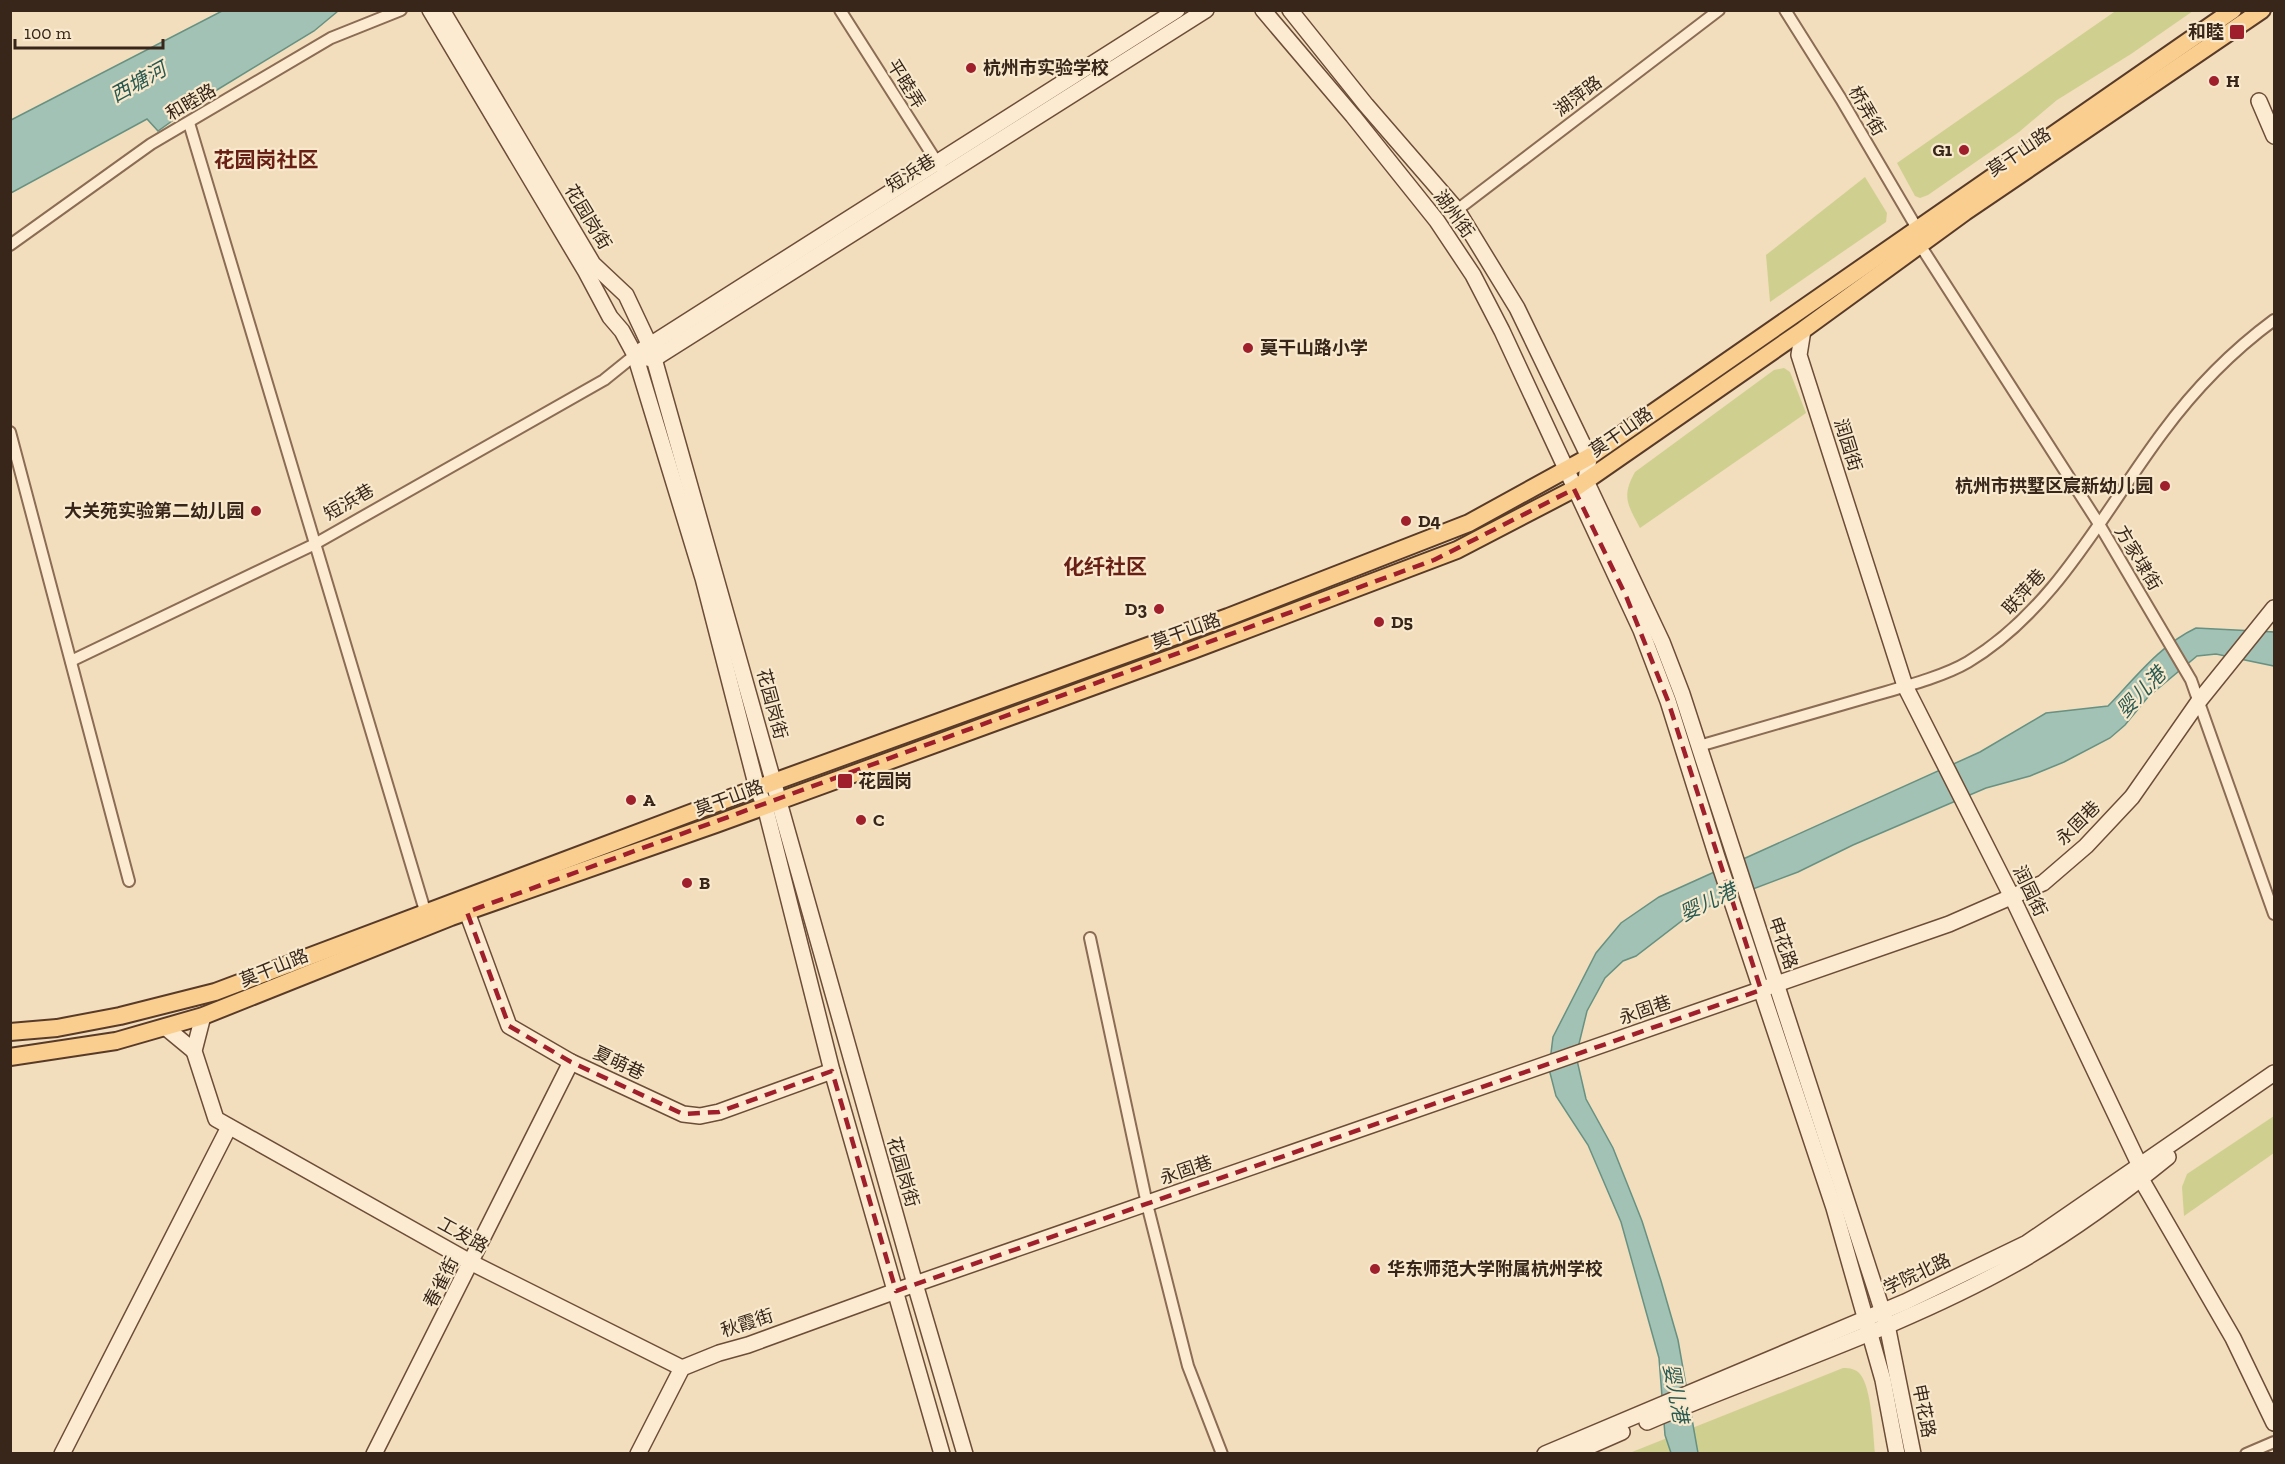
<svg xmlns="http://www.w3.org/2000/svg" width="2285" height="1464" viewBox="0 0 2285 1464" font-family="'Zilla Slab','Noto Sans SC',serif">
  <rect width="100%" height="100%" fill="#f2ddbc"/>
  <g fill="#cfd090">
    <polygon points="2117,10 2193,11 2131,54 2057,100 2019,132 1928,195 1920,198 1915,196 1897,163"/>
    <polygon points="1865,177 1887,213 1886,222 1770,302 1766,255"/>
    <path d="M1784 368 1790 372 1806 413 1640 528C1628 505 1621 497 1635 472L1774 370Z"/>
    <polygon points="2274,1116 2274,1153 2184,1216 2182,1187 2187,1174"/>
    <path d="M1843 1368C1850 1368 1856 1369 1860 1374 1872 1388 1873 1435 1875 1453L1627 1454Z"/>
  </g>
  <g fill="#a1c2b5" stroke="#679182" stroke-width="1.5">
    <polygon points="222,11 338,11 314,31 207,96 158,131 147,119 11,193 11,120"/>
    <path d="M2196 628 2274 632V666L2216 654 2197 656 2148 697 2125 725 2110 738 2064 762 2030 776 1986 788 1853 845 1798 872 1716 903 1683 920 1636 956 1623 961 1605 978 1587 1011 1576 1056 1586 1099 1613 1148 1642 1221 1661 1281 1678 1340 1698 1453H1671L1665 1435 1659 1358 1621 1222 1588 1145 1556 1096 1549 1069 1553 1037 1596 953 1621 923 1659 897 1980 752 2046 713 2108 706C2135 678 2160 645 2196 628Z"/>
  </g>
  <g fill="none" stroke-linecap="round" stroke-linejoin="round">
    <defs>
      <g id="street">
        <polyline points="840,10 940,167"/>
        <polyline points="1785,10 1841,99 1918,230"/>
        <polyline points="189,123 426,914"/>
        <polyline points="1457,210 1719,10"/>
        <polyline points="10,245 151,144 331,38 401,10"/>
        <polyline points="1920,245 2099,524 2191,680 2274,914"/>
        <polyline points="10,432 129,881"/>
        <polyline points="71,661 313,545 604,380 635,355"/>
        <path d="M1699 746C1754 730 1809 714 1865 698 1895 689 1941 678 1968 662 2056 609 2103 512 2163 432 2194 390 2232 351 2274 320"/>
        <polyline points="1090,938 1147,1204 1188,1366 1222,1454"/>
        <polyline points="2246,1454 2274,1442"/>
      </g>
      <g id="secondary">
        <polyline points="430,10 586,272 610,317 622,331 635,355 703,578 757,788 765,806 832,1071 942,1454"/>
        <polyline points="442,10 593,264 626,295 651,348 915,1284 965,1454"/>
        <polyline points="1263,10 1353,116 1437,221 1473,275 1502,331 1641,630 1668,701 1717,857 1834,1208 1883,1380 1897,1454"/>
        <polyline points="1290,10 1366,105 1457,210 1517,308 1589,457 1586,481 1662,642 1682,694 1887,1325 1913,1454"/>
        <polyline points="2259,101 2274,136"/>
        <polyline points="1803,330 1799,355 1905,686 2012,897 2140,1166 2141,1179 2233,1338 2274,1423"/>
        <polyline points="642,350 1177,10"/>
        <polyline points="647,358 654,359 1206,10"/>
        <polyline points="467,912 509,1026 571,1062 683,1114 700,1116 719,1112 832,1071"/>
        <polyline points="203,1016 194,1051 216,1119 472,1263 682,1368"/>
        <polyline points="165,1027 194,1051"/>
        <path d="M1647 1422C1769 1370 1899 1329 2015 1264 2070 1233 2120 1196 2168 1157"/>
        <polyline points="62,1454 229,1127"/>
        <polyline points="374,1454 571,1062"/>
        <polyline points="638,1454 682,1368 719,1353 748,1345 915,1284 1949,924 2043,883 2086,846 2132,797 2199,701 2274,608"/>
        <polyline points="1545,1454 1905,1302 2027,1243 2274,1073"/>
        <polyline points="1572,1454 1622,1432"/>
      </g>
      <g id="primary">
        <polyline points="10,1032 57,1028 120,1016 215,992 757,788 1228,617 1469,523 1589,457 2233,10"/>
        <polyline points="10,1057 116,1041 203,1016 451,917 716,824 1193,650 1457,550 1574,489 1803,330 1965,212 2262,10"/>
      </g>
    </defs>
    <use href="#street" stroke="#8b6c54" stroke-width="14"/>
    <use href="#secondary" stroke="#6c4d38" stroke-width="18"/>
    <use href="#primary" stroke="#583a29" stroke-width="20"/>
    <use href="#street" stroke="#fcebd0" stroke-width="10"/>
    <use href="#secondary" stroke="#fcebd0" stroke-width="15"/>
    <use href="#primary" stroke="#f9ce8f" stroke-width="16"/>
  </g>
  <path fill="none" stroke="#9f1f2c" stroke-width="4.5" stroke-dasharray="12 8" stroke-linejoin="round" d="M1574 489 1626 596 1668 701 1761 990 896 1291 832 1071 719 1112 683 1114 571 1062 509 1026 467 912 1434 560Z"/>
  <g fill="#9f1f2c" stroke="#f8e8cc" stroke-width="2">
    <rect x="2229" y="24" width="16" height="16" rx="3"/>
    <circle cx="971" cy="68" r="6"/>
    <circle cx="2214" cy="81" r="6"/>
    <circle cx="1964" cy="150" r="6"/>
    <circle cx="1248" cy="348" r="6"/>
    <circle cx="2165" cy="486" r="6"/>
    <circle cx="256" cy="511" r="6"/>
    <circle cx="1406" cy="521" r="6"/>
    <circle cx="1159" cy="609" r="6"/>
    <circle cx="1379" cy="622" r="6"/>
    <rect x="837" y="773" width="16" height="16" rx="3"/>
    <circle cx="631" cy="800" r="6"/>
    <circle cx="861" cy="820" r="6"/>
    <circle cx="687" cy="883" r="6"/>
    <circle cx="1375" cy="1269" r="6"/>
  </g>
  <g text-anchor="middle" stroke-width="4.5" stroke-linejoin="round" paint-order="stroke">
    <g font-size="18" font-weight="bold" fill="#38261a" stroke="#f8e8cc" text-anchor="start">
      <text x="2224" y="38" text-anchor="end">和睦</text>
      <text x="983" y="74">杭州市实验学校</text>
      <text x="2226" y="87">H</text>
      <text x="1952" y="156" text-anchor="end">G1</text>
      <text x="1260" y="354">莫干山路小学</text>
      <text x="2153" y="492" text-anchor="end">杭州市拱墅区宸新幼儿园</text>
      <text x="244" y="517" text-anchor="end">大关苑实验第二幼儿园</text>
      <text x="1418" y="527">D4</text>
      <text x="1147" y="615" text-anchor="end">D3</text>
      <text x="1391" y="628">D5</text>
      <text x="858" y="787">花园岗</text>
      <text x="643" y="806">A</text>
      <text x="873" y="826">C</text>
      <text x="699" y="889">B</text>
      <text x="1387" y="1275">华东师范大学附属杭州学校</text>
    </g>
    <g font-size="18" fill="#38261a" stroke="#f8e8cc">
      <text transform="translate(906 84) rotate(58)" y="6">平睦弄</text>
      <text transform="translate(1578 96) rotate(-37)" y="6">湖萍路</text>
      <text transform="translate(191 102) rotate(-30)" y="6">和睦路</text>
      <text transform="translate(1867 111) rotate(60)" y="6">桥弄街</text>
      <text transform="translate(2019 152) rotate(-34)" y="6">莫干山路</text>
      <text transform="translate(911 173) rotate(-32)" y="6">短浜巷</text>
      <text transform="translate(1454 214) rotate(54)" y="6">湖州街</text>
      <text transform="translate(588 217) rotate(59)" y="6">花园岗街</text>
      <text transform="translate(1621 432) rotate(-35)" y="6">莫干山路</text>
      <text transform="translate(1848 445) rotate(73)" y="6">润园街</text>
      <text transform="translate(349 502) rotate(-30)" y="6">短浜巷</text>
      <text transform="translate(2138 558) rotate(59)" y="6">方家埭街</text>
      <text transform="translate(2024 592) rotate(-48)" y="6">联萍巷</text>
      <text transform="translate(1186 631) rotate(-20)" y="6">莫干山路</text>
      <text transform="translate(772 704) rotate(75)" y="6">花园岗街</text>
      <text transform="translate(729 798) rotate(-20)" y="6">莫干山路</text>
      <text transform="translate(2078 823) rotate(-45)" y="6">永固巷</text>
      <text transform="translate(2030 891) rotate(64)" y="6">润园街</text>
      <text transform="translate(1783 943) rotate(71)" y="6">申花路</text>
      <text transform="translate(274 968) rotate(-22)" y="6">莫干山路</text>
      <text transform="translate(1645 1010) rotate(-19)" y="6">永固巷</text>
      <text transform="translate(619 1063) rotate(25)" y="6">夏萌巷</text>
      <text transform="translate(1186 1170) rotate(-19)" y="6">永固巷</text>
      <text transform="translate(903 1172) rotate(74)" y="6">花园岗街</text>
      <text transform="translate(463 1235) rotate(29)" y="6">工发路</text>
      <text transform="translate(1917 1274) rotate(-25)" y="6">学院北路</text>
      <text transform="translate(441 1282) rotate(-63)" y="6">春雀街</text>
      <text transform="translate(747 1323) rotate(-18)" y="6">秋霞街</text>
      <text transform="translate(1924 1411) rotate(79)" y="6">申花路</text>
    </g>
    <g font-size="20" font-style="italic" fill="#285a52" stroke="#f8e8cc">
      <text transform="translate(138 82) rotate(-29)" y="7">西塘河</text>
      <text transform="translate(2141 692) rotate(-46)" y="7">婴儿港</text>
      <text transform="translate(1708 902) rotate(-26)" y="7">婴儿港</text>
      <text transform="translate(1676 1393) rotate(79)" y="7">婴儿港</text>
    </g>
    <g font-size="21" font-weight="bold" fill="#691f16" stroke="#f8e8cc">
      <text x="266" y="167">花园岗社区</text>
      <text x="1105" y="574">化纤社区</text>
    </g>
  </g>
  <rect width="2285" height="1464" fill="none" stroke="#38261a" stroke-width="24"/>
  <path d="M15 39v9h148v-9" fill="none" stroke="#38261a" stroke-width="3"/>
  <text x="24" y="39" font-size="18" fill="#38261a" stroke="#f8e8cc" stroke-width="4.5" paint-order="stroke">100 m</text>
</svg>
